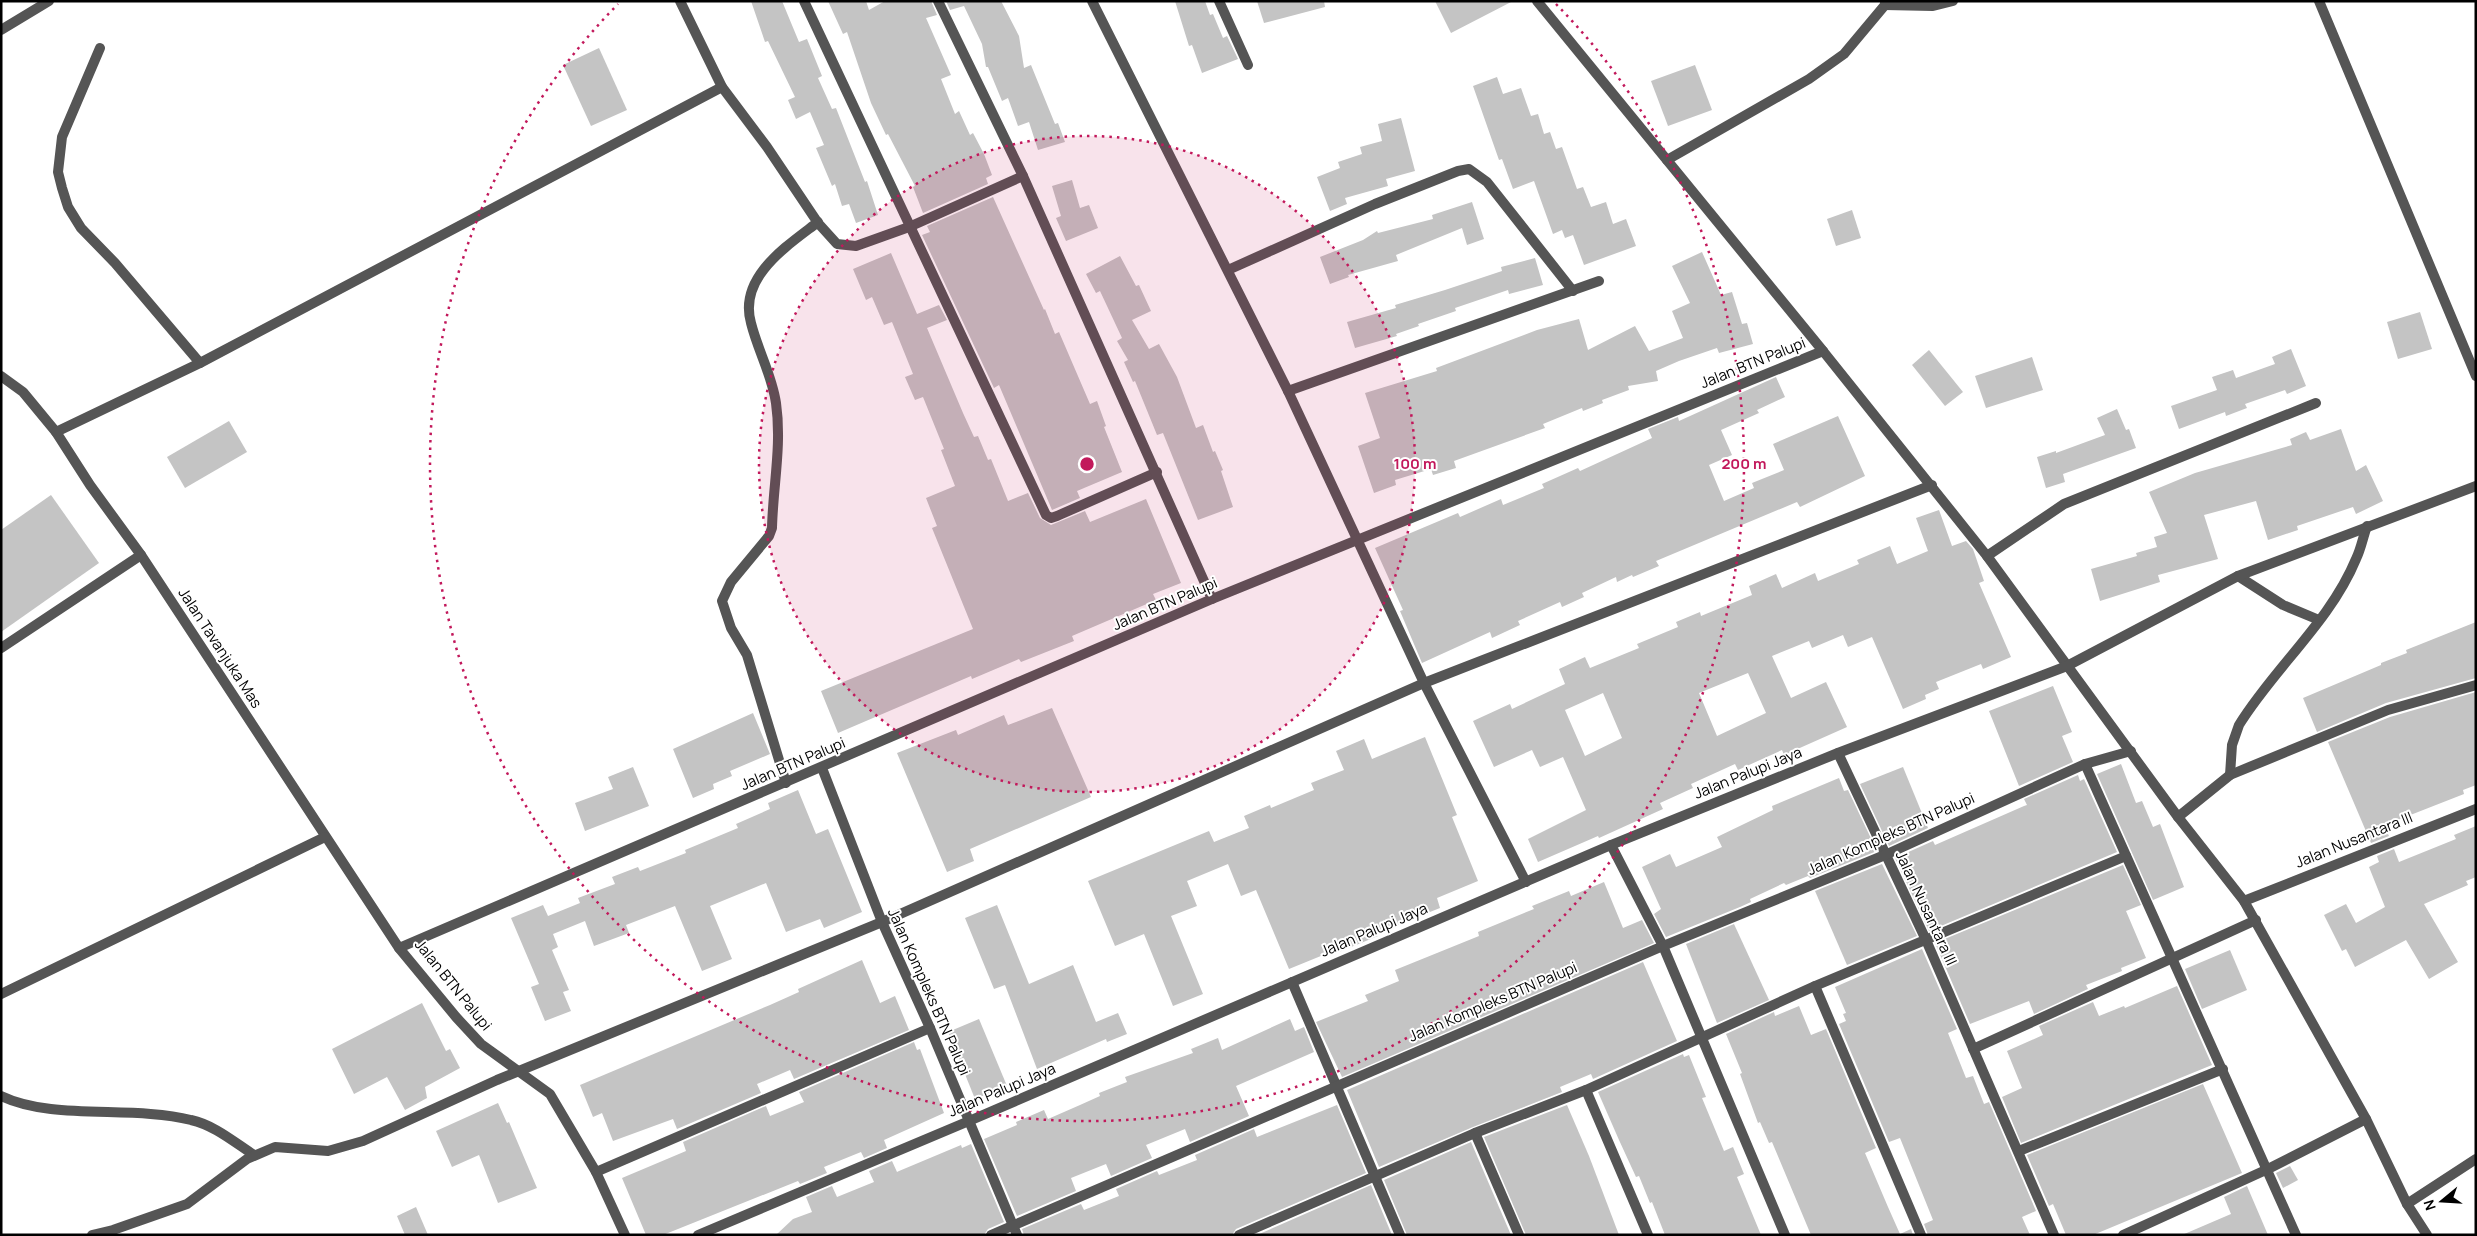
<svg xmlns="http://www.w3.org/2000/svg" width="2477" height="1236" viewBox="0 0 2477 1236" font-family="Manrope,sans-serif">
  <rect width="100%" height="100%" fill="#fff"/>
  <g fill="#c4c4c4" fill-rule="evenodd">
    <polygon points="751,1 782,1 799,42 807,39 822,76 818,78 832,109 836,108 865,182 867,181 878,215 856,223 849,204 842,206 835,184 832,186 816,148 824,145 810,112 796,119 788,100 795,97 768,41 765,42"/>
    <polygon points="828,1 866,1 869,10 885,1 931,1 937,15 926,18 951,75 941,79 955,114 959,111 970,135 973,133 984,154 992,175 986,178 988,184 923,213 913,187 915,186 888,134 886,135 871,103 847,32 843,34"/>
    <polygon points="946,1 1001,1 1019,36 1024,68 1031,65 1055,124 1058,123 1065,142 1038,150 1029,122 1018,126 1008,98 1002,101 988,67 986,67 982,44 964,6 950,10"/>
    <polygon points="1175,1 1205,1 1210,15 1213,14 1223,38 1227,36 1238,59 1202,73 1192,45 1189,46"/>
    <polygon points="1257,1 1324,1 1325,7 1264,23"/>
    <polygon points="1435,1 1513,1 1451,33"/>
    <polygon points="599,48 627,110 591,126 563,65"/>
    <polygon points="1695,65 1712,110 1668,126 1651,81"/>
    <polygon points="1497,77 1503,94 1521,88 1531,116 1538,114 1544,134 1550,132 1556,149 1562,147 1577,189 1583,187 1591,207 1606,202 1613,224 1626,219 1636,246 1584,265 1573,235 1565,238 1562,230 1553,234 1534,181 1513,189 1502,159 1499,160 1473,86"/>
    <polygon points="1401,118 1415,171 1386,179 1388,186 1345,198 1347,204 1330,211 1317,177 1340,168 1338,162 1362,154 1360,147 1382,141 1378,124"/>
    <polygon points="1072,180 1080,208 1089,205 1098,228 1066,241 1056,218 1061,216 1052,186"/>
    <polygon points="993,197 1044,310 1045,309 1055,334 1059,332 1090,404 1097,401 1106,426 1104,427 1122,472 1077,491 1080,498 1052,510 999,385 994,388 922,235 930,232 927,226"/>
    <polygon points="1472,202 1484,239 1467,245 1462,228 1396,255 1398,261 1348,275 1349,277 1330,284 1320,257 1363,240 1377,231 1378,233 1433,219 1432,215"/>
    <polygon points="1852,210 1861,238 1836,246 1827,219"/>
    <polygon points="1702,252 1721,295 1732,292 1742,324 1747,323 1753,344 1719,353 1717,348 1679,361 1656,371 1658,381 1628,386 1629,390 1602,400 1603,403 1583,411 1582,408 1543,424 1545,428 1454,461 1456,468 1433,475 1431,469 1395,480 1396,485 1374,493 1358,446 1380,438 1365,393 1437,371 1436,368 1537,330 1579,319 1588,350 1635,326 1649,351 1683,338 1672,311 1690,303 1672,266"/>
    <polygon points="891,253 917,314 939,305 947,320 927,328 963,413 974,437 978,436 988,460 991,459 1008,501 1028,493 1040,518 1051,525 1085,511 1090,522 1146,499 1181,583 1153,594 1156,600 1072,636 1074,641 1021,662 1019,659 972,679 971,676 838,733 821,691 973,629 932,528 937,526 926,498 955,486 941,450 944,449 923,397 915,400 905,377 913,374 892,322 884,325 872,297 866,300 853,269"/>
    <polygon points="1120,256 1136,286 1139,285 1151,311 1132,320 1149,349 1159,344 1177,377 1196,428 1203,425 1213,452 1215,451 1223,470 1221,471 1233,507 1198,520 1163,433 1157,435 1135,381 1133,382 1124,362 1128,360 1117,341 1122,338 1100,291 1096,293 1086,274"/>
    <polygon points="1535,258 1543,285 1509,294 1508,290 1455,308 1456,311 1418,324 1419,326 1396,334 1397,336 1355,348 1347,322 1396,308 1395,305 1445,290 1502,271 1501,267"/>
    <polygon points="2420,312 2432,349 2398,359 2387,322"/>
    <polygon points="2291,349 2306,386 2287,394 2285,390 2245,404 2247,408 2226,416 2225,412 2179,429 2171,406 2217,390 2212,377 2233,370 2236,378 2275,364 2272,357"/>
    <polygon points="1929,350 1963,392 1945,406 1912,365"/>
    <polygon points="2032,357 2043,390 1986,408 1975,376"/>
    <polygon points="1776,377 1785,397 1757,410 1759,413 1721,430 1732,455 1709,465 1724,501 1754,488 1752,483 1784,470 1773,444 1838,416 1865,476 1800,507 1797,502 1656,561 1659,566 1633,577 1632,575 1617,582 1616,577 1582,593 1584,597 1562,607 1560,602 1518,621 1520,625 1492,638 1490,632 1422,663 1400,611 1403,610 1375,548 1458,513 1460,517 1501,499 1503,505 1544,488 1542,484 1578,468 1580,471 1652,438 1648,429 1678,417 1679,421"/>
    <polygon points="2117,409 2126,430 2129,429 2136,448 2063,474 2065,482 2046,488 2037,457 2056,451 2056,453 2105,435 2097,418"/>
    <polygon points="229,421 247,452 185,488 167,457"/>
    <polygon points="2341,429 2356,471 2366,465 2383,501 2356,514 2353,507 2297,526 2298,530 2268,540 2256,501 2204,515 2218,559 2158,575 2160,582 2100,601 2091,569 2137,556 2136,553 2157,547 2154,537 2167,533 2149,492 2195,473 2292,445 2290,439 2306,432 2310,440"/>
    <polygon points="51,495 99,563 1,632 1,530"/>
    <path d="M1939 510 1952 546 1966 541 1973 549 1984 581 1979 583 2011 657 1983 669 1981 664 1936 682 1939 689 1925 695 1926 699 1903 709 1872 637 1848 647 1843 635 1812 648 1809 641 1772 656 1791 698 1826 682 1847 727 1784 755 1782 750 1738 770 1735 764 1691 784 1693 788 1660 803 1663 809 1599 838 1598 836 1538 862 1528 839 1586 810 1563 757 1540 767 1532 750 1494 767 1473 721 1510 704 1512 709 1565 684 1559 669 1585 657 1590 668 1639 648 1637 644 1678 627 1676 622 1700 612 1701 616 1752 595 1749 586 1776 574 1782 588 1815 573 1818 581 1859 564 1857 560 1890 546 1897 564 1928 551 1916 518ZM1748 673 1766 713 1717 736 1699 693ZM1603 693 1622 738 1585 756 1565 710Z"/>
    <polygon points="2476,622 2476,678 2386,703 2317,732 2303,698 2381,665 2381,663 2407,653 2406,650"/>
    <polygon points="2053,686 2072,732 2062,736 2073,762 2019,786 1989,711"/>
    <polygon points="2476,692 2476,785 2463,790 2464,794 2390,823 2391,826 2385,828 2389,836 2371,843 2328,742 2390,717"/>
    <polygon points="1052,708 1091,797 970,849 974,861 947,872 897,753 956,730 958,735 1004,715 1008,725"/>
    <polygon points="753,713 770,754 730,771 732,776 713,784 714,789 693,798 673,749"/>
    <polygon points="1425,737 1457,815 1452,817 1478,881 1437,898 1440,908 1377,933 1378,936 1339,952 1338,949 1289,969 1256,890 1241,896 1228,864 1187,881 1197,906 1171,916 1203,994 1173,1006 1144,934 1115,946 1088,881 1209,831 1214,842 1249,828 1244,816 1270,805 1271,808 1314,790 1311,783 1344,770 1336,751 1364,739 1372,759"/>
    <polygon points="2121,764 2136,803 2142,801 2153,827 2160,824 2184,887 2153,900 2097,774"/>
    <polygon points="633,767 649,806 585,831 575,803 613,789 608,777"/>
    <polygon points="1903,767 1928,828 1889,846 1860,784"/>
    <polygon points="2078,775 2080,781 2084,779 2117,852 1929,931 1895,858 1933,841 1935,845 2024,806 2027,805 2024,799"/>
    <polygon points="1839,778 1844,791 1848,790 1877,851 1810,878 1808,876 1786,885 1784,883 1750,899 1751,902 1740,907 1666,937 1654,914 1661,909 1642,867 1670,854 1676,867 1722,847 1717,837 1773,810 1772,806"/>
    <polygon points="798,790 816,834 828,829 862,912 824,928 820,919 786,932 766,883 710,906 732,959 702,971 675,906 626,925 629,933 594,946 585,921 553,934 558,947 552,950 569,990 563,992 571,1011 545,1021 531,987 539,984 511,918 543,905 548,916 580,903 578,898 615,884 612,877 638,867 640,871 686,853 685,850 738,828 736,824 770,809 768,803"/>
    <polygon points="2476,826 2476,877 2466,881 2468,885 2424,904 2458,962 2429,979 2406,940 2355,967 2346,949 2342,951 2324,915 2346,904 2356,923 2385,907 2369,867 2379,862 2377,856 2394,849 2399,862 2456,839 2454,835"/>
    <polygon points="1882,864 1917,936 1847,965 1815,891"/>
    <polygon points="2123,865 2141,905 2126,911 2146,958 2121,968 2122,971 2086,985 2088,989 2034,1014 2029,1001 1970,1024 1935,943"/>
    <polygon points="1604,882 1623,928 1642,920 1654,943 1342,1077 1316,1022 1368,1001 1365,995 1399,981 1395,970 1479,936 1478,932 1534,909 1532,906 1569,891 1571,896"/>
    <polygon points="997,905 1029,984 1073,965 1096,1022 1118,1013 1127,1034 1107,1042 1106,1039 1037,1069 1005,985 994,989 965,918"/>
    <polygon points="1734,924 1769,1000 1717,1023 1686,944"/>
    <polygon points="1922,949 1957,1029 1948,1033 1966,1078 1973,1076 1984,1104 1989,1102 2036,1211 2022,1217 2030,1235 1928,1235 1924,1224 1933,1220 1900,1138 1889,1142 1839,1024 1846,1021 1843,1014 1846,1013 1835,987"/>
    <polygon points="2230,950 2247,990 2202,1009 2185,969"/>
    <polygon points="862,960 880,1003 895,996 909,1030 794,1079 790,1070 757,1084 761,1093 677,1129 673,1119 613,1141 602,1113 593,1117 580,1085 770,1005 799,992 798,989"/>
    <polygon points="1643,962 1677,1041 1593,1079 1591,1074 1560,1087 1562,1092 1473,1127 1379,1167 1347,1090"/>
    <polygon points="2177,986 2212,1065 2021,1143 2002,1097 2022,1088 2007,1051 2043,1035 2039,1026 2093,1002 2099,1016 2124,1006 2125,1008"/>
    <polygon points="422,1003 446,1051 450,1049 460,1068 425,1087 427,1098 405,1110 387,1077 354,1094 332,1049"/>
    <polygon points="1799,1006 1811,1035 1826,1029 1876,1148 1865,1153 1888,1207 1900,1234 1911,1229 1913,1235 1811,1235 1772,1142 1769,1143 1760,1122 1758,1123 1740,1074 1742,1073 1726,1034 1774,1012 1775,1016"/>
    <polygon points="979,1019 1007,1086 975,1099 948,1032"/>
    <polygon points="1290,1019 1295,1031 1304,1027 1314,1052 1236,1086 1249,1116 1190,1142 1185,1129 1146,1145 1152,1158 1111,1176 1106,1164 1071,1178 1076,1191 1017,1216 984,1139 1017,1125 1016,1122 1044,1110 1048,1119 1080,1105 1100,1096 1099,1093 1127,1082 1125,1077 1193,1053 1191,1049 1218,1038 1222,1050"/>
    <polygon points="914,1042 917,1050 920,1049 944,1113 884,1140 887,1148 864,1158 861,1152 824,1167 827,1173 800,1184 798,1181 663,1235 646,1235 622,1178 686,1151 683,1142 766,1106 770,1116 804,1102 799,1092"/>
    <polygon points="1683,1054 1684,1057 1689,1055 1706,1097 1702,1098 1724,1151 1733,1147 1744,1174 1737,1177 1761,1235 1665,1235 1652,1202 1650,1203 1639,1176 1636,1177 1619,1140 1598,1092"/>
    <polygon points="2203,1084 2242,1173 2093,1235 2066,1235 2053,1204 2049,1206 2027,1155"/>
    <polygon points="498,1103 507,1123 509,1122 537,1188 498,1203 479,1155 452,1167 436,1131"/>
    <polygon points="1337,1105 1366,1173 1236,1229 1232,1235 1024,1235 1022,1229 1081,1204 1084,1210 1119,1196 1116,1189 1157,1171 1159,1175 1197,1160 1195,1155 1254,1129 1257,1137"/>
    <polygon points="1567,1105 1589,1156 1619,1235 1526,1235 1484,1137"/>
    <polygon points="1471,1142 1511,1235 1407,1235 1384,1180"/>
    <polygon points="971,1144 1004,1222 988,1229 984,1235 776,1235 793,1219 812,1212 806,1197 832,1186 837,1197 874,1182 869,1171 892,1161 897,1172 899,1171 961,1145 962,1148"/>
    <polygon points="2290,1166 2298,1180 2283,1188 2276,1173"/>
    <polygon points="1371,1185 1392,1235 1257,1235"/>
    <polygon points="2247,1186 2268,1235 2182,1235 2231,1214 2224,1197"/>
    <polygon points="416,1207 428,1235 405,1235 397,1216"/>
  </g>
  <g fill="none" stroke-linecap="round" stroke-linejoin="round">
    <g stroke="#555" stroke-width="10">
      <polyline points="680,1 722,87 767,147 818,223 837,244 856,246 909,227 1023,176"/>
      <polyline points="804,1 1046,515 1051,518 1057,516 1157,472"/>
      <polyline points="938,1 1023,176 1212,599"/>
      <polyline points="1092,1 1288,391 1424,683 1526,882"/>
      <polyline points="1219,1 1248,65"/>
      <polyline points="2319,1 2476,376"/>
      <polyline points="1885,5 1933,6 1953,1"/>
      <polyline points="1,30 49,1"/>
      <polyline points="100,48 62,137 58,172 62,188 68,207 81,228 115,263 200,363"/>
      <polyline points="1667,160 1809,79 1844,54 1885,5 1885,1"/>
      <polyline points="1228,270 1375,204 1458,171 1469,169 1487,182 1573,291"/>
      <polyline points="1823,351 1987,556 2178,817 2244,901 2366,1119 2407,1204 2427,1235"/>
      <polyline points="1,376 23,392 56,432 90,485 141,555 399,948 456,1017 481,1044 550,1094 596,1172 625,1235"/>
      <polyline points="1288,391 1599,281"/>
      <polyline points="56,432 200,363 722,87"/>
      <polyline points="1987,556 2064,504 2316,403"/>
      <polyline points="2238,576 2283,605 2319,620"/>
      <polyline points="1,648 141,555"/>
      <polyline points="1838,753 1926,940 2054,1235"/>
      <polyline points="2085,764 2296,1235"/>
      <polyline points="822,768 882,922 930,1028 1017,1235"/>
      <path d="M2230 775 2232 745 2239 725C2274 668 2330 622 2356 559 2361 549 2363 537 2367 526"/>
      <path d="M786 783 747 655 731 628 722 601 731 582 769 536 772 528C773 486 782 445 776 403 772 375 758 351 751 323 738 277 787 246 818 222"/>
      <polyline points="2178,817 2230,775 2388,710 2476,685"/>
      <polyline points="1611,845 1663,946 1785,1235"/>
      <polyline points="2244,901 2476,809"/>
      <polyline points="399,948 1212,599 1823,351 1537,1"/>
      <polyline points="1292,982 1400,1235"/>
      <polyline points="1815,986 1921,1235"/>
      <polyline points="1,994 325,837"/>
      <polyline points="1973,1049 2256,920"/>
      <polyline points="1586,1090 1648,1235"/>
      <path d="M1 1096C53 1121 132 1105 191 1120 214 1125 234 1142 254 1155"/>
      <polyline points="1475,1133 1519,1235"/>
      <polyline points="2019,1151 2223,1069"/>
      <polyline points="596,1172 930,1028"/>
      <polyline points="2407,1204 2476,1159"/>
      <polyline points="92,1235 113,1230 187,1204 247,1159 275,1147 328,1151 363,1141 497,1080 882,922 1424,683 1932,485"/>
      <polyline points="698,1235 969,1121 1611,845 1838,753 2067,666 2238,576 2476,486"/>
      <polyline points="991,1235 1663,946 1885,855 2085,764 2131,751"/>
      <polyline points="1239,1235 1475,1133 1586,1090 1815,986 2126,856"/>
      <polyline points="2123,1235 2268,1169 2366,1119"/>
    </g>
  </g>
  <circle cx="1087" cy="464" r="328" fill="#c2185b" fill-opacity=".12"/>
  <g fill="none" stroke="#c2185b" stroke-width="2.5" stroke-dasharray="2.5 5">
    <circle cx="1087" cy="464" r="328"/>
    <path d="M1556 4A657 657 0 1 1 618 4"/>
  </g>
  <g text-anchor="middle" stroke-width="4" stroke-linejoin="round" paint-order="stroke">
    <g font-size="15" fill="#000" stroke="#fff">
      <text transform="translate(1753 363) rotate(-22)" y="5">Jalan BTN Palupi</text>
      <text transform="translate(1165 604) rotate(-23)" y="5">Jalan BTN Palupi</text>
      <text transform="translate(220 648) rotate(57)" y="5">Jalan Tavanjuka Mas</text>
      <text transform="translate(793 764) rotate(-23)" y="5">Jalan BTN Palupi</text>
      <text transform="translate(1748 773) rotate(-22)" y="5">Jalan Palupi Jaya</text>
      <text transform="translate(1891 834) rotate(-24)" y="5">Jalan Kompleks BTN Palupi</text>
      <text transform="translate(2354 840) rotate(-22)" y="5">Jalan Nusantara III</text>
      <text transform="translate(1926 908) rotate(65)" y="5">Jalan Nusantara III</text>
      <text transform="translate(1374 930) rotate(-23)" y="5">Jalan Palupi Jaya</text>
      <text transform="translate(453 985) rotate(51)" y="5">Jalan BTN Palupi</text>
      <text transform="translate(929 992) rotate(66)" y="5">Jalan Kompleks BTN Palupi</text>
      <text transform="translate(1493 1002) rotate(-23)" y="5">Jalan Kompleks BTN Palupi</text>
      <text transform="translate(1002 1090) rotate(-23)" y="5">Jalan Palupi Jaya</text>
    </g>
  </g>
  <circle cx="1087" cy="464" r="8" fill="#c2185b" stroke="#fff" stroke-width="2.5"/>
  <g font-size="15" text-anchor="middle" font-weight="bold" fill="#c2185b" stroke="#fff" stroke-width="4" stroke-linejoin="round" paint-order="stroke">
    <text x="1415" y="469">100 m</text>
    <text x="1744" y="469">200 m</text>
  </g>
  <rect width="2477" height="1236" fill="none" stroke="#000000" stroke-width="5"/>
  <g transform="translate(2442 1201) rotate(252)" stroke="#ffffff" stroke-width="4" paint-order="stroke">
  <path d="M0-4L9 19L0 12L-9 19Z" fill="#000000"/>
  <text y="-8" font-size="14" font-weight="bold" text-anchor="middle" fill="#000000">N</text>
  </g>
</svg>
